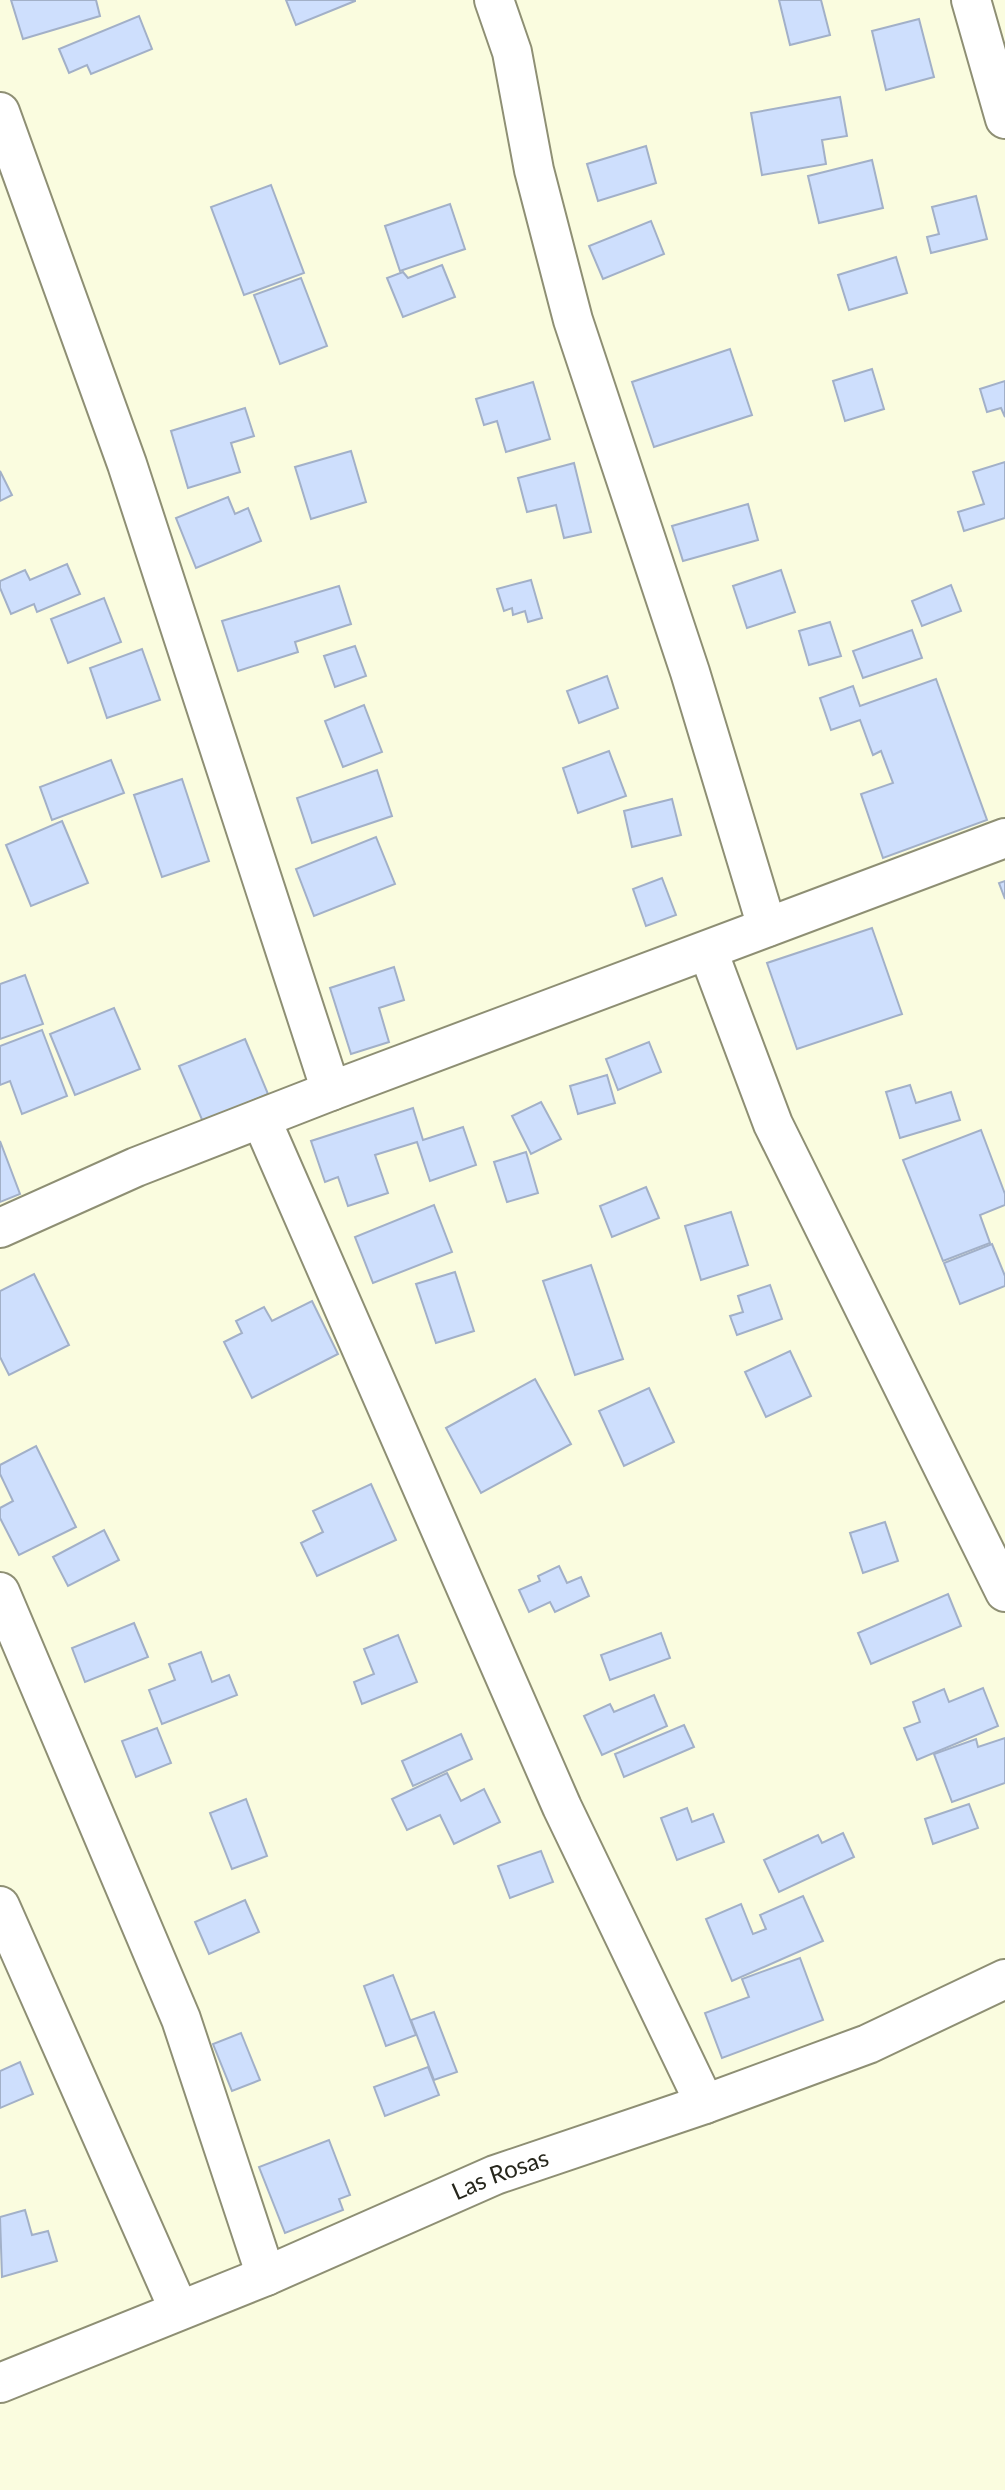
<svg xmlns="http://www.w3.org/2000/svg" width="1005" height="2490" viewBox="0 0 1005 2490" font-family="Lato,sans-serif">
  <rect width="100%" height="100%" fill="#fafcdf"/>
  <g fill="#cedffd" stroke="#a2b0c8" stroke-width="2">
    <polygon points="11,0 96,0 100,16 23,39"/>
    <polygon points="286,0 355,0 355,1 296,25"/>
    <polygon points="779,0 821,0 830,35 790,45"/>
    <polygon points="139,16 152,49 91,74 87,65 69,73 59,49"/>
    <polygon points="919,19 934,77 886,90 872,31"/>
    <polygon points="840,97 847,136 822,140 826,164 762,175 751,113"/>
    <polygon points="646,146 656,183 598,201 587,164"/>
    <polygon points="872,160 883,208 819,223 808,176"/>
    <polygon points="271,185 304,273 244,295 211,207"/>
    <polygon points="976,196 987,239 931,253 927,237 939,234 932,207"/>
    <polygon points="450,204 465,249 400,271 385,226"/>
    <polygon points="651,221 664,254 603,279 589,246"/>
    <polygon points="896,257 907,293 849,310 838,275"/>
    <polygon points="442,265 455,297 403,317 387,278 403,272 408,278"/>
    <polygon points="301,278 327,346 280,364 254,295"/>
    <polygon points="730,349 752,415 654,447 632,382"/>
    <polygon points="872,369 884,409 845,421 833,381"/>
    <polygon points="1005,381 1005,417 1001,408 987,412 980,389"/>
    <polygon points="533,382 550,439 506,452 497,421 484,425 476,399"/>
    <polygon points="245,408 254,436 231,443 240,472 188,488 171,431"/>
    <polygon points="351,451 366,502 311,519 295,467"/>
    <polygon points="1005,462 1005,518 964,531 958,512 984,504 973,472"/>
    <polygon points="574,463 591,532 564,538 556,505 527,512 518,478"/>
    <polygon points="0,471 12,495 0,501"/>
    <polygon points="228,497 235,514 248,508 261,541 196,568 176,518"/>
    <polygon points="748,504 758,540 683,561 672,526"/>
    <polygon points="67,564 80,594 37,612 34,604 11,614 0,588 0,581 25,570 30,580"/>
    <polygon points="781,570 795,612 747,628 733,586"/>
    <polygon points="531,580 542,618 528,622 525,611 513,615 512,608 504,611 497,589"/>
    <polygon points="951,585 961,611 922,626 912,601"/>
    <polygon points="339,586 351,624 295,642 298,652 238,671 222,621"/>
    <polygon points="104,598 121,642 68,663 51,619"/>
    <polygon points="830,622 841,656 809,665 799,631"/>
    <polygon points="912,630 922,658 863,678 853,651"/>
    <polygon points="355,646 366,676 335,687 324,656"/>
    <polygon points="142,649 160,700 107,718 90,668"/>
    <polygon points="607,676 618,708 579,723 567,691"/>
    <polygon points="936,679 987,820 883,858 861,794 893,783 881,751 873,755 860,720 831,730 820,698 853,686 860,706"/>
    <polygon points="364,705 382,752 343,767 325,721"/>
    <polygon points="609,751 626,796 578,813 563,768"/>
    <polygon points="111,760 124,793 52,820 40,787"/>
    <polygon points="377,770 392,816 312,843 297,798"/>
    <polygon points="182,779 209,861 162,877 134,795"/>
    <polygon points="672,799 681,835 632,847 624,811"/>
    <polygon points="62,821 88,883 31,906 6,845"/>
    <polygon points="376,837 395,884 314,916 296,869"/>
    <polygon points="662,878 676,915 646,926 633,889"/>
    <polygon points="1005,881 1005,899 999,883"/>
    <polygon points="872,928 902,1014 797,1049 767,963"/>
    <polygon points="394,967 404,1000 379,1008 389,1042 351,1054 330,988"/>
    <polygon points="25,975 43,1024 0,1039 0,984"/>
    <polygon points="114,1008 140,1069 75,1095 50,1034"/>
    <polygon points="42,1030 67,1096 22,1114 10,1081 0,1085 0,1046"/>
    <polygon points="245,1039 268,1094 203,1122 179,1066"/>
    <polygon points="649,1042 661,1072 618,1090 606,1059"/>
    <polygon points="607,1075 615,1103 578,1114 570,1086"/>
    <polygon points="910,1085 916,1103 951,1092 960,1120 900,1138 886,1092"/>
    <polygon points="541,1102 561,1139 531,1154 512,1116"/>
    <polygon points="413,1108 423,1140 463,1127 476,1165 430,1181 417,1142 375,1155 388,1193 348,1206 338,1177 325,1182 311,1141"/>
    <polygon points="981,1130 1005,1194 1005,1205 980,1215 990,1243 943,1261 903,1160"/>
    <polygon points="0,1141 20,1194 0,1202"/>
    <polygon points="526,1152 538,1193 507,1202 494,1162"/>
    <polygon points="646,1187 659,1218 612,1237 600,1206"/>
    <polygon points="434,1205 452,1252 373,1283 355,1237"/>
    <polygon points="731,1212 748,1265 701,1280 685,1226"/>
    <polygon points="992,1244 1005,1276 1005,1286 960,1304 944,1263"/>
    <polygon points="591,1265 623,1359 575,1375 543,1281"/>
    <polygon points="455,1272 474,1331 436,1343 416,1284"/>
    <polygon points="34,1274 69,1345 9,1375 0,1357 0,1291"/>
    <polygon points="770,1285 782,1319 737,1335 730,1316 743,1312 738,1296"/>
    <polygon points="312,1301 338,1354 252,1398 224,1342 242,1333 236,1321 264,1307 272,1321"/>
    <polygon points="790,1351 811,1396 766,1417 745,1372"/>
    <polygon points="535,1379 571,1444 481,1493 446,1428"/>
    <polygon points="649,1388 674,1442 624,1466 599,1411"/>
    <polygon points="36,1446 76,1527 19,1555 0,1518 0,1508 13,1501 0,1474 0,1465"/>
    <polygon points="371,1484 396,1540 317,1576 301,1543 323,1532 313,1511"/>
    <polygon points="885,1522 898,1561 863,1573 850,1533"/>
    <polygon points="104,1530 119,1560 68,1586 53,1557"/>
    <polygon points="559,1566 567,1583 581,1577 589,1596 555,1612 550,1602 529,1612 519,1590 540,1581 538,1576"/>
    <polygon points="948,1594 961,1626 871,1664 858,1633"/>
    <polygon points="134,1623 148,1657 85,1682 72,1648"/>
    <polygon points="661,1633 670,1658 610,1680 601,1655"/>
    <polygon points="398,1635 417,1682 362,1704 354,1682 374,1674 364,1649"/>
    <polygon points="201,1652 212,1682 229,1675 237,1695 162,1724 149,1690 175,1680 169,1664"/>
    <polygon points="983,1688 998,1726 917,1760 904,1728 920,1722 913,1702 944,1689 949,1702"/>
    <polygon points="654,1695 667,1726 602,1755 584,1716 610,1704 614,1712"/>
    <polygon points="684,1725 694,1747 624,1777 615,1754"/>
    <polygon points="157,1728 171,1763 136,1777 122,1741"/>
    <polygon points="461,1734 472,1759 413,1786 402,1761"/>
    <polygon points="1005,1738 1005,1783 952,1802 934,1754 976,1739 978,1747"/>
    <polygon points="447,1773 461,1801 484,1789 500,1822 454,1844 440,1815 407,1830 392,1799"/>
    <polygon points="246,1799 267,1856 232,1869 210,1813"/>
    <polygon points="969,1804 978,1828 933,1844 925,1819"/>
    <polygon points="687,1808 692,1822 713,1814 724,1842 677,1860 661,1818"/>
    <polygon points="843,1833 854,1857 779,1892 764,1860 818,1835 822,1843"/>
    <polygon points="541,1851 553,1882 510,1898 498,1866"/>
    <polygon points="803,1896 823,1941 732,1981 706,1919 741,1904 753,1934 766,1929 760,1915"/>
    <polygon points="245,1900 259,1932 209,1954 195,1922"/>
    <polygon points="800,1958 823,2020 722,2058 705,2013 749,1997 742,1979"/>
    <polygon points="393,1975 416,2035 386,2046 364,1986"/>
    <polygon points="434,2012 457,2072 434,2080 411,2020"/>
    <polygon points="241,2033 260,2080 232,2091 213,2044"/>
    <polygon points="20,2062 33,2094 0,2108 0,2071"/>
    <polygon points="428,2067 439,2095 385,2116 374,2087"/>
    <polygon points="329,2140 350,2195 339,2199 343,2210 285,2233 259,2167"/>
    <polygon points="25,2210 32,2235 48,2231 57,2261 2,2277 0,2217"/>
  </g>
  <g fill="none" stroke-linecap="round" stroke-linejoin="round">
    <defs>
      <g id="minor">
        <polyline points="494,0 512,52 534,170 573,320 690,672 767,927"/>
        <polyline points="971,0 1005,119"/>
        <polyline points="0,112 127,464 331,1091"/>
        <polyline points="708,951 773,1124 1005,1592"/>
        <polyline points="261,1119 562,1807 705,2104"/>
        <polyline points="0,1228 136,1167 331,1091 1005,838"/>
        <polyline points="0,1592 181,2019 266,2276"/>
        <polyline points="0,1906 179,2310"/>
        <path id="s1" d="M0 2383 266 2276 495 2175 705 2104 868 2044 1005 1979"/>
      </g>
    </defs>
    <use href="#minor" stroke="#8e8f74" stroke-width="42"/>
    <use href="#minor" stroke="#fff" stroke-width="38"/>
  </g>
  <g text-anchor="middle" stroke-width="6" stroke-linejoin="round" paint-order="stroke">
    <g font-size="24" fill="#26261c" stroke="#fafcdf">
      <text dy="8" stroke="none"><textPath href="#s1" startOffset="542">Las Rosas</textPath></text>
    </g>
  </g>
</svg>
